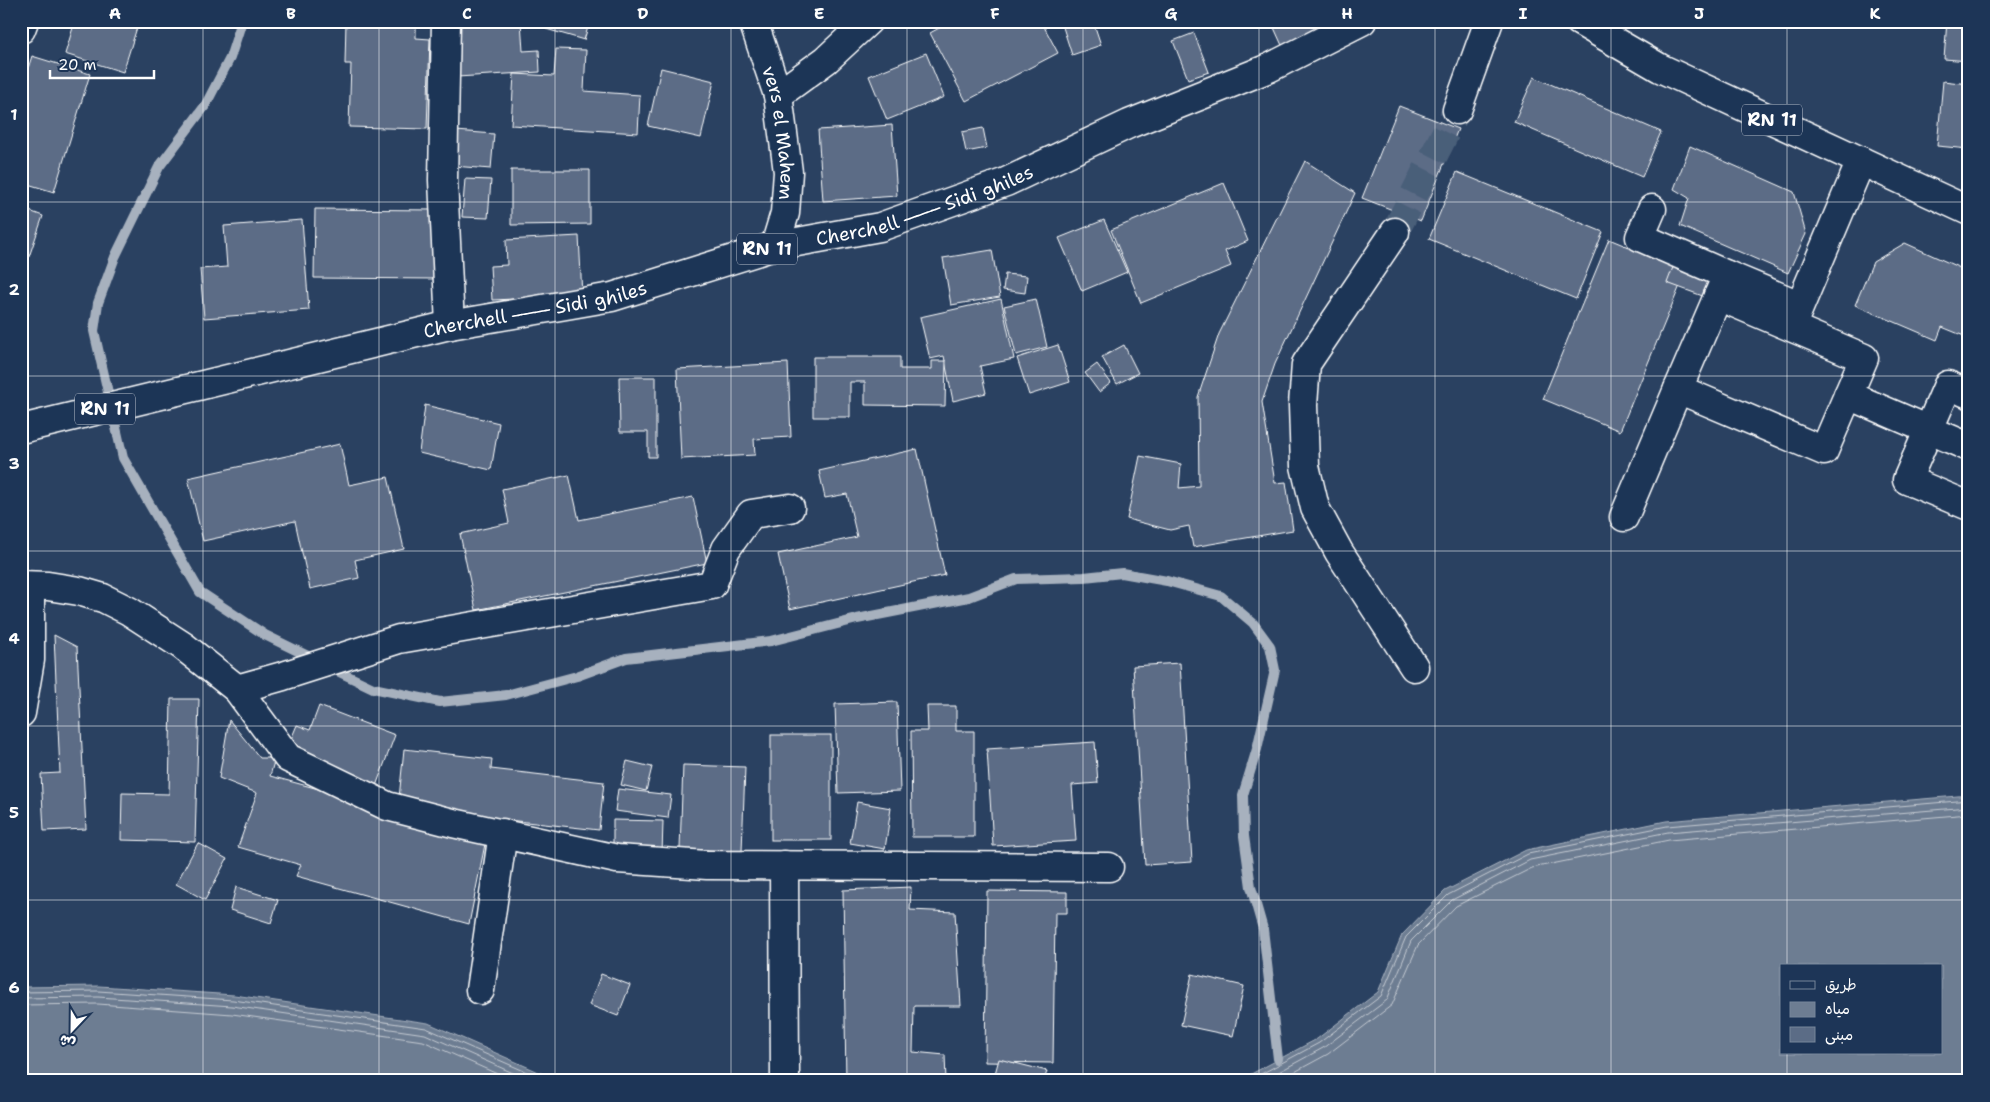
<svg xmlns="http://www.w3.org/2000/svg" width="1990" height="1102" viewBox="0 0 1990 1102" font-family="'Shantell Sans','Playpen Sans Arabic',sans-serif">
  <rect width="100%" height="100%" fill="#2a4161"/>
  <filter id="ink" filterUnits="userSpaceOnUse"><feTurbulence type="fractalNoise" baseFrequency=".02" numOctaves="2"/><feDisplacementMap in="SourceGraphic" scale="10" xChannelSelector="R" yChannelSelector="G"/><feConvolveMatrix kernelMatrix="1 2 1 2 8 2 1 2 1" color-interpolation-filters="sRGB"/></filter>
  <g filter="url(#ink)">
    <g fill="#6d7d92" stroke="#a7b1be" fill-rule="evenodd">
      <path d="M1969 795V1081H1238L1317 1039 1378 992 1402 935 1445 891 1526 850 1666 821ZM1781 966H1941V1053H1781Z"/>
      <polygon points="99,986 234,995 428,1023 559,1081 21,1081 21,987"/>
    </g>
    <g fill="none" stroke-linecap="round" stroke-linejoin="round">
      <g stroke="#c5cbd3" stroke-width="1">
        <polyline points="21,992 98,991 233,1000 426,1028 547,1081"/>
        <polyline points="21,998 98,997 232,1006 425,1034 531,1081"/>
        <polyline points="21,1005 98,1004 232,1014 423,1041 513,1081"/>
        <polyline points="1248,1081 1319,1043 1381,996 1406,937 1448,895 1528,854 1667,826 1969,800"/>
        <polyline points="1262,1081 1323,1048 1387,1000 1411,941 1452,900 1530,860 1668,832 1969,807"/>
        <polyline points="1278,1081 1328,1054 1392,1005 1418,945 1456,906 1532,868 1669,840 1969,814"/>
      </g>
      <g stroke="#a7b1be" stroke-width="10">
        <polyline points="242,21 230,58 205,106 159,167 115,257 98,303 94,331 123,458 200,592 265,635 316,660"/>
        <polyline points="329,667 373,688 440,702 506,695 577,676 626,658 771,641 857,619 969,597 1016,579 1084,577 1122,573 1167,581 1221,596 1253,623 1270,646 1275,670 1257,749 1243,795 1244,836 1251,887 1263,929 1278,1059"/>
      </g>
    </g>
    <g fill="#5b6c86" stroke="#fff">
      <polygon points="75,21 139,21 123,72 65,54"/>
      <polygon points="346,21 416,21 416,38 430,39 427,129 349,127 351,64 345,64"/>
      <polygon points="453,21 521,21 523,51 539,50 540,72 457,77"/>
      <polygon points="548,21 590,21 584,40 546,29"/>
      <polygon points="952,21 1041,21 1058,53 966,101 930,33"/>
      <polygon points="1061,21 1093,21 1101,45 1072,55"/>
      <polygon points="1271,21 1335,21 1285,52"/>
      <polygon points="1947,21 1969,21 1969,61 1944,59"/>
      <polygon points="1194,33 1209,72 1188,79 1173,41"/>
      <polygon points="556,49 586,50 584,91 640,95 638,133 511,125 514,74 554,76"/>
      <polygon points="926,53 944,97 887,120 869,76"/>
      <polygon points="32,56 90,74 54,192 21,182 21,90"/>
      <polygon points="661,68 714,81 701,138 648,126"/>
      <polygon points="1534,77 1661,132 1642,177 1514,122"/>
      <polygon points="1943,81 1969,84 1969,149 1937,146"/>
      <polygon points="1399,106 1458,129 1421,221 1362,198"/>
      <polygon points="892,125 897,196 823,201 818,130"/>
      <polygon points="983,128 987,148 966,152 962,132"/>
      <polygon points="456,131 494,134 491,169 453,166"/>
      <polygon points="1690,146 1794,192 1806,234 1788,273 1680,226 1689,198 1674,189"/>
      <polygon points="1305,161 1355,193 1275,364 1262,402 1275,483 1286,482 1293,530 1193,547 1189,526 1170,530 1127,519 1140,456 1181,464 1179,488 1199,486 1198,397 1219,334"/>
      <polygon points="511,170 590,170 590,224 511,225"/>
      <polygon points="1457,172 1603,232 1576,299 1429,239"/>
      <polygon points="465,179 491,180 488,218 462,217"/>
      <polygon points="1224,183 1248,241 1225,251 1231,266 1141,303 1111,230"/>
      <polygon points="21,208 43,216 21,280"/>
      <polygon points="315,209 437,210 437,279 314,278"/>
      <polygon points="302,220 309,310 204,318 200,269 227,267 224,226"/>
      <polygon points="1104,220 1127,272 1082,291 1059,238"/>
      <polygon points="579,236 582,296 492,300 490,266 507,265 506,240"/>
      <polygon points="1609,239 1686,271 1620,431 1543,399"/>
      <polygon points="1905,243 1969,272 1969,338 1942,327 1937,340 1855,305 1873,262"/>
      <polygon points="992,250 1000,297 951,305 943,258"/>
      <polygon points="1675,262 1782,301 1774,322 1667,283"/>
      <polygon points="1005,274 1027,276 1025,293 1003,290"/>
      <polygon points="1001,299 1014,359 980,366 986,393 953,401 944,356 930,359 920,317"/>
      <polygon points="1036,299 1047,347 1016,355 1004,306"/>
      <polygon points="1058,345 1070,382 1029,395 1017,358"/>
      <polygon points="1124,345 1138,373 1117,384 1102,357"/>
      <polygon points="813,357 900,357 900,369 932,369 932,361 946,361 945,406 865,405 865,382 850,382 850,417 813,417"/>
      <polygon points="788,363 791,437 754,439 755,455 681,459 677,369"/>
      <polygon points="1097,364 1111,383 1099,392 1085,373"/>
      <polygon points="619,377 656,377 656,457 648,457 648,432 620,432"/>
      <polygon points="425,405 499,423 491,470 419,453"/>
      <polygon points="340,444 349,485 388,477 404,549 355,560 359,578 310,589 295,521 203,541 188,478"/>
      <polygon points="917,449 945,575 790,609 778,554 857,537 847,494 825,498 819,471"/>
      <polygon points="569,475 579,520 693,497 707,563 476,610 460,534 509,523 502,489"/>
      <polygon points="54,635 77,647 86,829 44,831 41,774 60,773"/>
      <polygon points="1180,663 1192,862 1145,865 1133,666"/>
      <polygon points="171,699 199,699 195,842 121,840 122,793 169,794"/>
      <polygon points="897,702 900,791 838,793 835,704"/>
      <polygon points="319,706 395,735 376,786 286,751 297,725 310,730"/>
      <polygon points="927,706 956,706 956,731 974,731 974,837 912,837 911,731 928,731"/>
      <polygon points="229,720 260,758 275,758 270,776 487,834 469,924 296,876 301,865 238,847 257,793 219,778"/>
      <rect x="771" y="735" width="60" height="105"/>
      <polygon points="1095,742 1098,783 1072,785 1076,841 993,846 987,749"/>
      <polygon points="404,749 492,759 491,769 604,782 599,830 398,808"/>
      <polygon points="627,761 652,767 646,791 621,785"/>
      <polygon points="683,765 745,767 742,851 680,849"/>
      <polygon points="618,789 671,795 668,818 615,811"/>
      <polygon points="857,802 891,808 885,849 850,843"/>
      <polygon points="613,820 663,821 662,855 613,854"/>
      <polygon points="198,843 227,859 205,900 176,884"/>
      <polygon points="236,887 278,900 271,923 230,910"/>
      <polygon points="911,887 910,910 955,912 961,1006 914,1006 913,1052 945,1055 946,1081 846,1081 843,890"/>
      <polygon points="987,891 1067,892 1067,913 1055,913 1053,1063 985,1062"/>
      <polygon points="601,974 630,985 618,1016 589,1005"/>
      <polygon points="1192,974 1244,986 1233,1036 1181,1025"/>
      <polygon points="999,1059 1047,1071 1044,1081 993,1081"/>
    </g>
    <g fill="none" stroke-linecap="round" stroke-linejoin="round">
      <polyline stroke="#4a5e79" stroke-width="28" stroke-dasharray="28 14" stroke-linecap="butt" points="1395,232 1457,110"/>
      <defs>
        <g id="minor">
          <polyline points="446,21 443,180 450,325"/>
          <path id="s1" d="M753 21 778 95 788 172 785 213 775 246"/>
          <polyline points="21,29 24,21"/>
          <polyline points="778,95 826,60 868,21"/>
          <polyline points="1457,110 1489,21"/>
          <polyline points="1652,209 1640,237 1727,275 1718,296"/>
          <polyline points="1395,232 1306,364 1303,405 1305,466 1315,508 1339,552 1414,667"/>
          <polyline points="1727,275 1799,305"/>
          <polyline points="1791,327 1718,296 1678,389 1824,451 1864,358 1791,327 1861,161"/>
          <polyline points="1969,394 1948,385 1907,480 1969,506"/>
          <polyline points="1848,395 1969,447"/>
          <polyline points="1624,517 1678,389"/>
          <polyline points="21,585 48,586 79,591 103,598 129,611 183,646 237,689 288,758 387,806 453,823 617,859 707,865 1109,867"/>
          <polyline points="237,689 283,676 399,639 712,585 726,549 751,514 790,508"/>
          <polyline points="21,713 30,660 30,586"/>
          <polyline points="784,865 785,1081"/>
          <polyline points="480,990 503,833"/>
        </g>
        <g id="major">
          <polyline points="1579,21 1660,68 1969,211"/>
          <path id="s2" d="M21 429 450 325 612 297 775 246 880 227 1006 182 1129 124 1269 68 1362 21"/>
        </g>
      </defs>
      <use href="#minor" stroke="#fff" stroke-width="31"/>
      <use href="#major" stroke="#fff" stroke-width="31"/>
      <use href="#minor" stroke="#1d3557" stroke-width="28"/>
      <use href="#major" stroke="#1d3557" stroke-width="28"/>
    </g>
  </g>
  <path fill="none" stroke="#fff" stroke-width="1" stroke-opacity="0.55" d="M203 21V1081M379 21V1081M555 21V1081M731 21V1081M907 21V1081M1083 21V1081M1259 21V1081M1435 21V1081M1611 21V1081M1787 21V966M21 202H1969M21 376H1969M21 551H1969M21 726H1969M21 900H1969M1787 1053V1081"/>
  <g text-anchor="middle" stroke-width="4.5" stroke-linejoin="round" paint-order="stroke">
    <g fill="#1d3557" stroke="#bbc2cd" stroke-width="1">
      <rect x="1742" y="104.5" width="60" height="31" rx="4"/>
      <rect x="737" y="233.5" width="60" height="31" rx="4"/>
      <rect x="75" y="393.5" width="60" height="31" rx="4"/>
    </g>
    <g font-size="18" font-weight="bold" fill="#fff">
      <text x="1772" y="126">RN 11</text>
      <text x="767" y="255">RN 11</text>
      <text x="105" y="415">RN 11</text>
    </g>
    <g font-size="19" fill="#fff" stroke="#1d3557">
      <text dy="7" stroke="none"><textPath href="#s1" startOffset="116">vers el Mahem</textPath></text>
      <text dy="7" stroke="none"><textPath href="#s2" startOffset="932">Cherchell ---- Sidi ghiles</textPath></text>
      <text dy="7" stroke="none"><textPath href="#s2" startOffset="528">Cherchell ---- Sidi ghiles</textPath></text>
    </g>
  </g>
  <rect width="1990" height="1102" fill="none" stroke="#1d3557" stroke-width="55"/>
  <rect x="1780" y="964" width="162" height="90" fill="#1d3557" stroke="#77869a"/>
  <rect x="1790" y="981" width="25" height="8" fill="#1d3557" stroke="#77869a"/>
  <text x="1825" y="990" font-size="15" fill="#ffffff">طريق</text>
  <rect x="1790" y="1002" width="25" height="15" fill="#6d7d92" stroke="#77869a"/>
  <text x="1825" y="1014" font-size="15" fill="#ffffff">مياه</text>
  <rect x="1790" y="1027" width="25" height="15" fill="#5b6c86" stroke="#77869a"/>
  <text x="1825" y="1040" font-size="15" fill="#ffffff">مبنى</text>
  <g transform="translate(72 1030) rotate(202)" stroke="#1d3557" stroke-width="4" paint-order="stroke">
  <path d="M0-4L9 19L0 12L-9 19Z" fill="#ffffff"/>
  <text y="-8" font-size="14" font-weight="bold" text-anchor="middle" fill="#ffffff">ش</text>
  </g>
  <path d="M50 70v8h104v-8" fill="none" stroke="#ffffff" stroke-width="2.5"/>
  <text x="58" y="70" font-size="15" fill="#ffffff" stroke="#1d3557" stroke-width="4" paint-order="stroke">20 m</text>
  <rect x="28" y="28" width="1934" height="1046" fill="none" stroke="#fff" stroke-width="2"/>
  <g font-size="16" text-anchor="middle" font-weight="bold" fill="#fff">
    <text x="115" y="19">A</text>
    <text x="291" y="19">B</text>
    <text x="467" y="19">C</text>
    <text x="643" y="19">D</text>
    <text x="819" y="19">E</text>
    <text x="995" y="19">F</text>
    <text x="1171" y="19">G</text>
    <text x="1347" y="19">H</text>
    <text x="1523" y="19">I</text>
    <text x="1699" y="19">J</text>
    <text x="1875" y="19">K</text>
    <text x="14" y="120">1</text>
    <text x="14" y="295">2</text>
    <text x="14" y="469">3</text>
    <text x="14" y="644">4</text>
    <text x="14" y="818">5</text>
    <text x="14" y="993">6</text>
  </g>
</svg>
